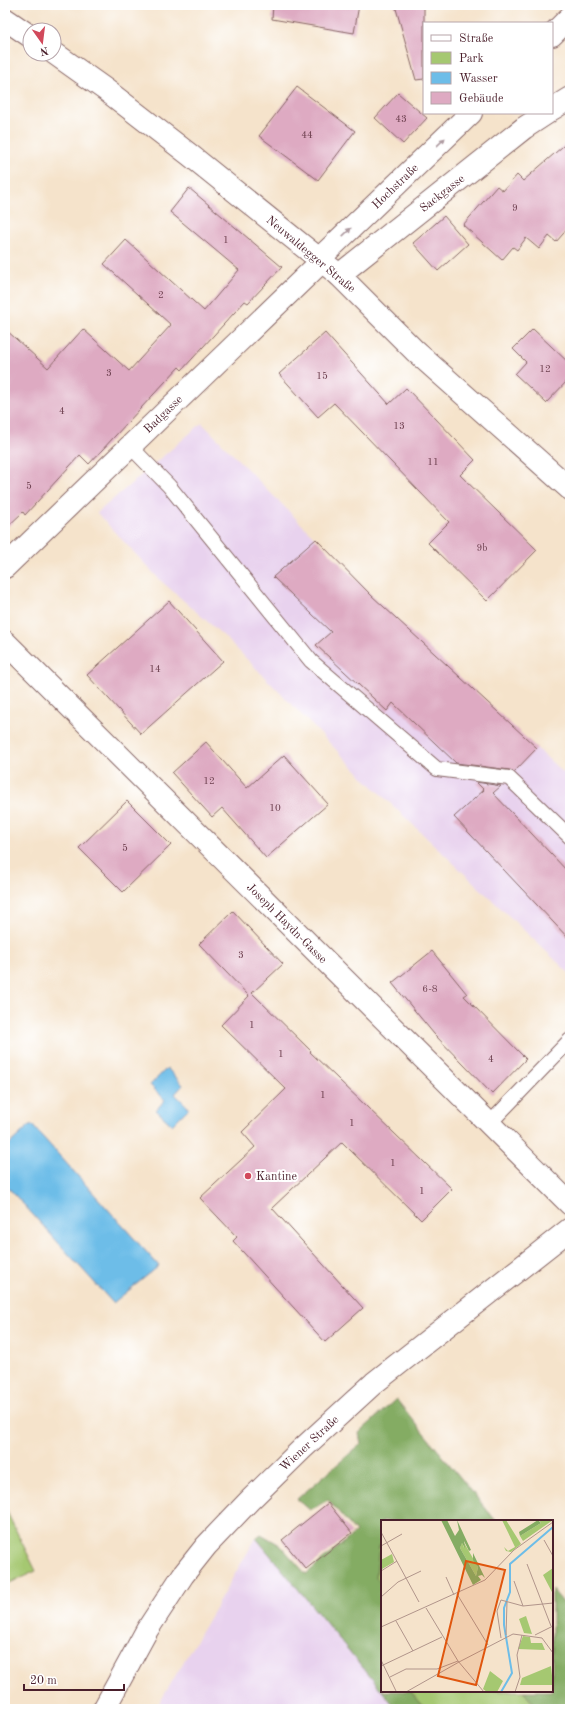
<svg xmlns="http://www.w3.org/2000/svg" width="575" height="1714" viewBox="0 0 575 1714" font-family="'Old Standard TT',serif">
  <rect width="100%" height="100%" fill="#fff"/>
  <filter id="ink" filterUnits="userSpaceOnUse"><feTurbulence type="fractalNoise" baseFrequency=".025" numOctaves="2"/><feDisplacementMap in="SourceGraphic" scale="8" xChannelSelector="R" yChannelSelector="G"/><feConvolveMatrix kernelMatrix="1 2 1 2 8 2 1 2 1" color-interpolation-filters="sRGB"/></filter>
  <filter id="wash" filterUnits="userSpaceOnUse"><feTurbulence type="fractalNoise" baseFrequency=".012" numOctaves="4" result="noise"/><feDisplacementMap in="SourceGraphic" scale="16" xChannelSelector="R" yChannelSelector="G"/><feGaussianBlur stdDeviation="0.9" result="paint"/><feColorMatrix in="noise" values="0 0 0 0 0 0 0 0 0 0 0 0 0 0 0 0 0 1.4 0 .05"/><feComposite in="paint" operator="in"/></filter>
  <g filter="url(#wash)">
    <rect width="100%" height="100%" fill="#f5e3cb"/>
    <g fill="#e8d2ee">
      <polygon points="202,423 371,595 570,779 570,974 367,781 225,637 160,580 97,513"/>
      <polygon points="256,1538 397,1709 156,1709"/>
    </g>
    <g fill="#a5c871" stroke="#78744e">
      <polygon points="5,1508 36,1571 5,1585"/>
      <polygon points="382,1543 382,1584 376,1578 379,1546"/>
      <polygon points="410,1691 524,1691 526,1695 539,1709 426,1709"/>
    </g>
    <g fill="#84ac63" stroke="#676647">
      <polygon points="396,1399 496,1521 382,1521 382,1543 379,1547 376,1578 382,1584 382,1691 256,1538 261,1534 280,1545 306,1574 356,1532 328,1500 310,1510 297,1499 361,1444 359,1433"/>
      <polygon points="552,1589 570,1611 570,1709 539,1709 526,1695 524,1691 552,1691"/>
      <polygon points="382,1691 410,1691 426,1709 397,1709"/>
    </g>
    <g fill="#6dbde8" stroke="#5c6e8a">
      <polygon points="167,1068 183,1085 175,1094 189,1108 172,1125 156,1110 165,1100 150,1085"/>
      <polygon points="31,1124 159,1266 113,1303 5,1184 5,1148"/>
    </g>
    <g id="blocks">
      <g fill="#deaac2">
        <polygon points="273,5 359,5 354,33 272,19"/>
        <polygon points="395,5 424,5 424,79 416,80"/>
        <polygon points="297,87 355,131 318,180 259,136"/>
        <polygon points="398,93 427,118 403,144 375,118"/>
        <polygon points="570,140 570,226 556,242 549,236 539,249 526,238 517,250 513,247 502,260 463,225 497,186 503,191 517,175 523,181"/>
        <polygon points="189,188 282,267 248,303 245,301 182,370 179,367 89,464 80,455 25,515 23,512 5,529 5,329 48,368 83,329 129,371 171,325 104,264 126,240 204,311 239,270 170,212"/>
        <polygon points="444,216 468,244 438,271 413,243"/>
        <polygon points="533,329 570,364 570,378 546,403 515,374 526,362 513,349"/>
        <polygon points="325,333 389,404 406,388 436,419 475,460 460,475 537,550 487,601 428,543 449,522 334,403 318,417 279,374"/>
        <polygon points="316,539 371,595 537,748 514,772 510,770 456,763 393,703 387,711 316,645 331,632 273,577"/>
        <polygon points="169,601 223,661 141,734 87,675"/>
        <polygon points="206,742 247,788 284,755 328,804 266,858 222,808 212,817 172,773"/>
        <polygon points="476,782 501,786 493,793 570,874 570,940 454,817 484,790"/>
        <polygon points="127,801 171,845 123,892 79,848"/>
        <polygon points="233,911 283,964 252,993 311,1051 310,1052 452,1189 421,1220 342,1142 272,1208 363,1308 325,1342 233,1241 237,1237 200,1198 255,1147 242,1132 286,1089 221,1025 249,996 199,944"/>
        <polygon points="432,951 467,994 464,996 526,1059 492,1094 434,1034 392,983"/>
        <polygon points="328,1503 352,1533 306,1569 282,1540"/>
      </g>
    </g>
  </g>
  <g filter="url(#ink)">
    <use href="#blocks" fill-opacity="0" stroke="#866463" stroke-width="1"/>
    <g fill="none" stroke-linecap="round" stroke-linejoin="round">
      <defs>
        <g id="service">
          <polyline points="130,446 169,486 311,661 437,769 509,778 570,837"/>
          <polyline points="489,1124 570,1040"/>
        </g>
        <g id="minor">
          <polyline points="552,35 570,17"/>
          <polyline points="552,109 570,98"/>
          <polyline points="319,259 471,113"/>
          <polyline points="339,275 524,128 547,113"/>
          <polyline points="5,567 322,261"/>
          <polyline points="5,642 570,1204"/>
        </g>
        <g id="secondary">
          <polyline points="5,19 30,36"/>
          <polyline points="54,53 106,90 190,155 339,275 415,351 570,489"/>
          <polyline points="104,1709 147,1630 183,1575 206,1546 249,1501 302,1449 374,1383 570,1229"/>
        </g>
      </defs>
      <use href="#service" stroke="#866463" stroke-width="16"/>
      <use href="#minor" stroke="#866463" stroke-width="24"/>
      <use href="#secondary" stroke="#866463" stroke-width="24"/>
      <use href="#service" stroke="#fff" stroke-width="14"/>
      <use href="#minor" stroke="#fff" stroke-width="22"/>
      <use href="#secondary" stroke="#fff" stroke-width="22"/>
    </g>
    <defs><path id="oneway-solid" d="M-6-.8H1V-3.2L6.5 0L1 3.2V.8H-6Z"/></defs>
    <g fill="#ae9aa0">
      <use href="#oneway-solid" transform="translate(441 142) rotate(-44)"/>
      <use href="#oneway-solid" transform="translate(347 232) rotate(-44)"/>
    </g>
  </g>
  <circle fill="#d1495b" stroke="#fff" stroke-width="1.5" cx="248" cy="1176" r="4"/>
  <g text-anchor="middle" stroke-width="4" stroke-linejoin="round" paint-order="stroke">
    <g font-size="10" fill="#6f4251">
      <text x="401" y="122">43</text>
      <text x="307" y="138">44</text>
      <text x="515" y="211">9</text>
      <text x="226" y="243">1</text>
      <text x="161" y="298">2</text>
      <text x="545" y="372">12</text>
      <text x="109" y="376">3</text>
      <text x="322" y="379">15</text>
      <text x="62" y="414">4</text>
      <text x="399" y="429">13</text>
      <text x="433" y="465">11</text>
      <text x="29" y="489">5</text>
      <text x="482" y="551">9b</text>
      <text x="155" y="672">14</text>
      <text x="209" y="784">12</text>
      <text x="275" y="811">10</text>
      <text x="125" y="851">5</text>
      <text x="241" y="958">3</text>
      <text x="430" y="992">6-8</text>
      <text x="252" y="1028">1</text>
      <text x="281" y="1057">1</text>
      <text x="491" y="1062">4</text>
      <text x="323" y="1098">1</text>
      <text x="352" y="1126">1</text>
      <text x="393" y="1166">1</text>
      <text x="422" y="1194">1</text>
    </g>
    <g font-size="12" fill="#4a1f2b" stroke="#fff">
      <text transform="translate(395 186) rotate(-44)" y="4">Hochstraße</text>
      <text transform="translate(442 193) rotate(-38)" y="4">Sackgasse</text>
      <text transform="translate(311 254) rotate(40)" y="4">Neuwaldegger Straße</text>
      <text transform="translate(163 414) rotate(-44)" y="4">Badgasse</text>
      <text transform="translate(287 923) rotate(45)" y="4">Joseph Haydn-Gasse</text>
      <text transform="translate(309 1443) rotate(-43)" y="4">Wiener Straße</text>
    </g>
    <g font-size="12" fill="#4a1f2b" stroke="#fff" text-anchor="start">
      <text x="256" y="1180">Kantine</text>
    </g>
  </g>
  <g transform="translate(381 1520)">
    <rect width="172" height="172" fill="#f5e3cb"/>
    <path d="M121 0H125L140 24 130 32 125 31 123 27 127 31 134 27ZM158 0H172L142 21 139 16 160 3ZM82 21 97 47 95 56 79 28 81 22 83 28ZM11 34 13 42 1 49 0 40ZM172 48V74L162 55ZM145 96 151 114 143 113 138 99ZM142 116 149 117 150 123H161L164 130 137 129ZM170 146 172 165H139L141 158ZM109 151 122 161 116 172H106L102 169Z" fill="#a5c871"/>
    <path d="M60 0H66L74 16 78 10 76 0 90 30 88 31 83 21 84 28 81 23 79 28 95 56 97 47 92 40V33L104 58 101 55 97 56 100 60 92 65ZM157 0 160 3 139 16 138 12Z" fill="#84ac63"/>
    <path fill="none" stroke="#6dbde8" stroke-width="2" d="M120 172 131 153 123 105V88L129 72V44L172 7"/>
    <path fill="none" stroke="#b1958b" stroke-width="1" d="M0 12 38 82M163 20 172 36M0 26 21 14M146 44 170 106M0 51 16 41M65 57 73 75M133 61 142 86M76 74 107 125M0 77 17 62 40 51M45 88 77 141 103 172M15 101 32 131M0 107 104 60 133 30 172 2M125 115 126 82M154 115 172 106M120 118 116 91 120 80 142 86 172 83M0 140 15 171M78 142 132 114 161 118 172 133M0 146 61 117M9 157 25 149H56L77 141M25 172 78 142M134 172 139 157 136 135 141 115"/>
    <path fill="#e0560e" fill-opacity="0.15" stroke="#e0560e" stroke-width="2" d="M85 41 124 50 95 165 57 156Z"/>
    <rect width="172" height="172" fill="none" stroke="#4a1f2b" stroke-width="2"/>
  </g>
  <rect width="575" height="1714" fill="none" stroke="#fff" stroke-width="20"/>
  <rect x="423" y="22" width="130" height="92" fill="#ffffff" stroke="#b7a5aa"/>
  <rect x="431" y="35" width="20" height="6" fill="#ffffff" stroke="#b7a5aa"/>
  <text x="459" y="42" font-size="12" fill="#4a1f2b">Straße</text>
  <rect x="431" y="52" width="20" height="12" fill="#a5c871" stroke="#b7a5aa"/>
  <text x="459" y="62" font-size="12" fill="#4a1f2b">Park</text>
  <rect x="431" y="72" width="20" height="12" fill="#6dbde8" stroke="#b7a5aa"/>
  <text x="459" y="82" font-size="12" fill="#4a1f2b">Wasser</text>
  <rect x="431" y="92" width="20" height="12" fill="#deaac2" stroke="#b7a5aa"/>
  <text x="459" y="102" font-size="12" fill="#4a1f2b">Gebäude</text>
  <g transform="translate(42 42) rotate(166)"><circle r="19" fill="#ffffff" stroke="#b7a5aa"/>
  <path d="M0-3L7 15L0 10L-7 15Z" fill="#d1495b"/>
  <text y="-6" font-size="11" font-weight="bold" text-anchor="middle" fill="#4a1f2b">N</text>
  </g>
  <path d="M24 1684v6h100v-6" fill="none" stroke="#4a1f2b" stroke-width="2"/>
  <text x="30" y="1684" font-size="12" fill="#4a1f2b" stroke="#ffffff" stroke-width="3" paint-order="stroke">20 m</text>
</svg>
